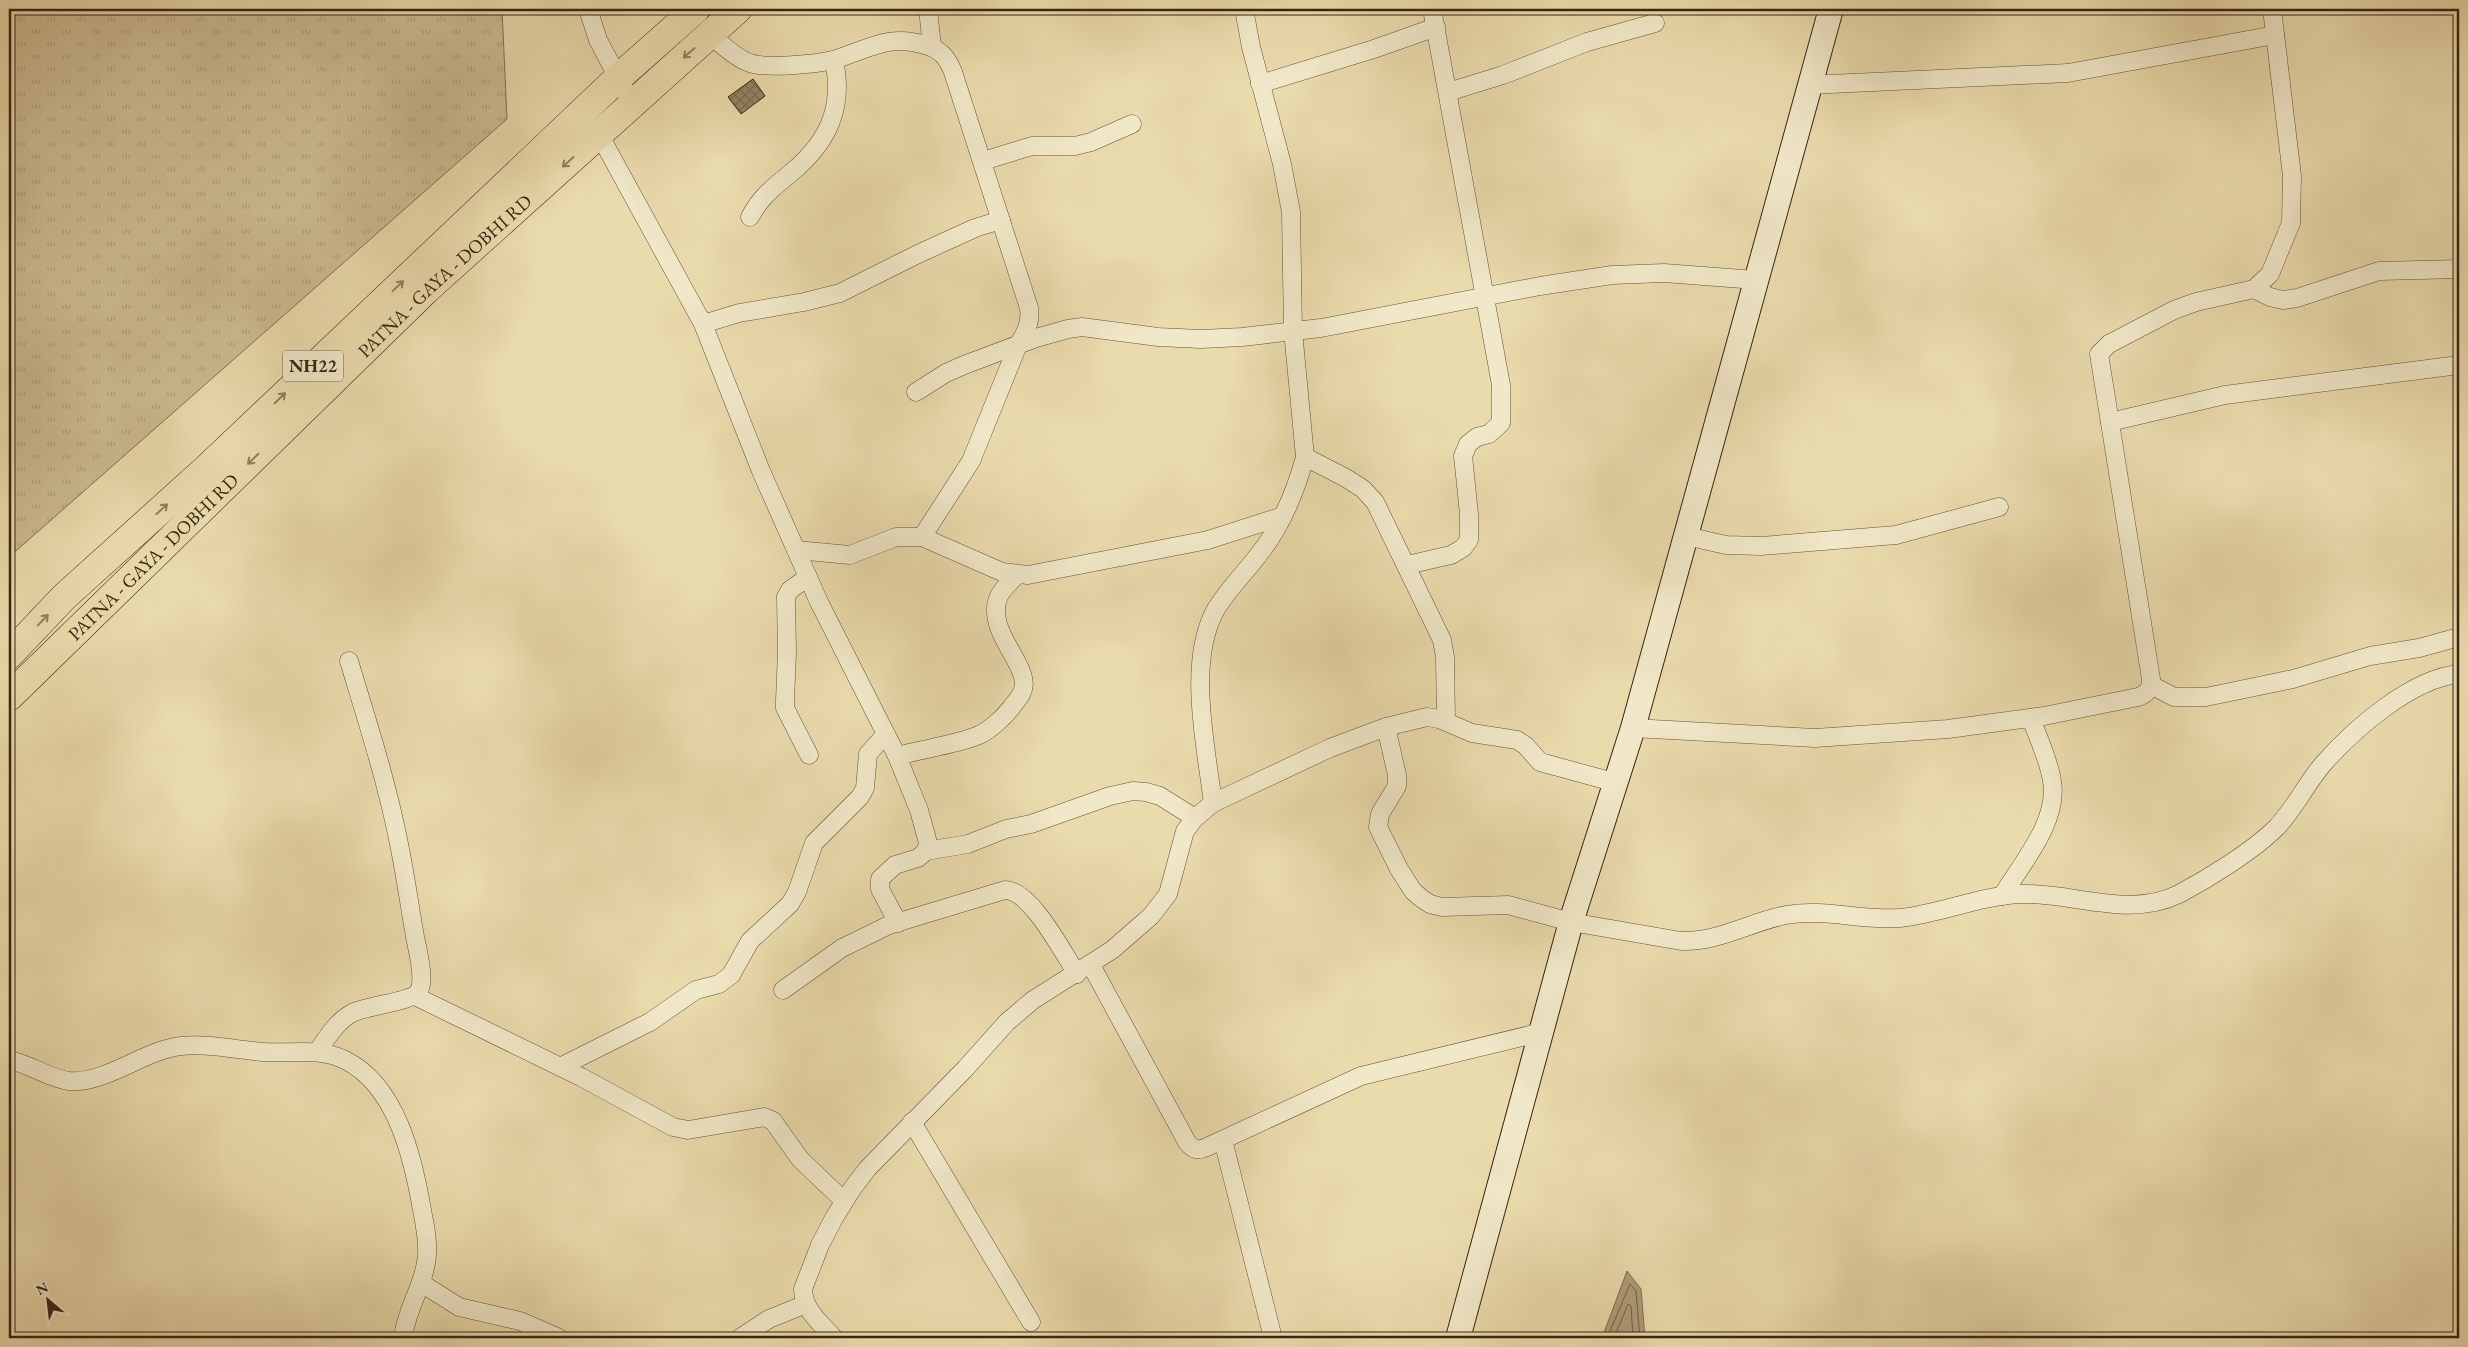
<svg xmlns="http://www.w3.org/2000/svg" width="2468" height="1347" viewBox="0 0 2468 1347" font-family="'EB Garamond',serif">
  <defs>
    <pattern id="grass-tufts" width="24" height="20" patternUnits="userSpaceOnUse" patternTransform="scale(1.25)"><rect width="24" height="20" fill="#ccbc92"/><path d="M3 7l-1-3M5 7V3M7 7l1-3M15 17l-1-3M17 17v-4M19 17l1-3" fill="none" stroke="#b0a17d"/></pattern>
    <pattern id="building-cross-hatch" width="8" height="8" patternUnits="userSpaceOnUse" patternTransform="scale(1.25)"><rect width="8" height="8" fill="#948463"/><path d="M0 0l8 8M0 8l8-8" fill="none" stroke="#7a6c50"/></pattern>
  </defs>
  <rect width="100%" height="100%" fill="#eadbac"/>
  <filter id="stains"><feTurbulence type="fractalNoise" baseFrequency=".004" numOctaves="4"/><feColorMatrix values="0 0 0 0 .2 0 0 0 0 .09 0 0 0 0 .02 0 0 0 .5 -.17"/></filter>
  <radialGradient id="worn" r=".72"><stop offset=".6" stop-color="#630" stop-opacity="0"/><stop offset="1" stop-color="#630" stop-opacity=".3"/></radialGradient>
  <polygon fill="url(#grass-tufts)" stroke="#827052" points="9,9 502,9 507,119 9,557"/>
  <polygon fill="#ad9d78" stroke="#7e6d50" points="1627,1271 1641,1289 1645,1338 1602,1338"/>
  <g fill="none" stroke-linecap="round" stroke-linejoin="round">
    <g stroke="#726146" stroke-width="1">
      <polyline points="1607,1338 1630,1284 1636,1291 1640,1338"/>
      <polyline points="1614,1338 1628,1304 1631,1306 1633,1338"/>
    </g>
  </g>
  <polygon fill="url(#building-cross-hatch)" stroke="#372513" points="753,79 765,96 741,114 728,97"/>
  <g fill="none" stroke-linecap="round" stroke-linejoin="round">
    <defs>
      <g id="street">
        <polyline points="588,9 598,40 632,104"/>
        <polyline points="928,9 932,47"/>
        <path d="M710 35C722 44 735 58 750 63 766 69 817 64 833 60 867 50 889 33 925 45 941 50 947 57 953 72L1029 308C1031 323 1026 332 1018 345L971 461 922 537"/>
        <polyline points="1260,84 1374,49 1436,27"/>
        <polyline points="1809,85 2068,73 2275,35"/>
        <polyline points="1448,92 1503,75 1587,42 1655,23"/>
        <polyline points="599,134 703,324 761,471 819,602 897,756 919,810 928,843 926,851 918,858 895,865 880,879 880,889 898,923"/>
        <polyline points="983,161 1032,146 1075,146 1091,142 1132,124"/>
        <path d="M750 217C762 195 773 188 792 172 829 141 844 107 834 60"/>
        <polyline points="2254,289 2270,297 2283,300 2297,298 2379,271 2459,269"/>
        <polyline points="703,324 739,313 804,302 840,293 916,255 975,228 1001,220"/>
        <polyline points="916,392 946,373 964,365 1036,338 1068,329 1082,327 1158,337 1201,339 1242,337 1321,328 1540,286 1612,275 1664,273 1756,280"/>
        <polyline points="2110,422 2225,395 2459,365"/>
        <polyline points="1305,457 1346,478 1363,489 1375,502 1442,640 1445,657 1446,721"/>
        <polyline points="1686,536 1726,545 1761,546 1896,535 1999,507"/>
        <polyline points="796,550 850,555 896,537 922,537 1002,572 1028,575 1208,540 1283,516"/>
        <polyline points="1407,565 1451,555 1463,548 1469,540 1469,514 1463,456 1468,444 1477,437 1489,434 1501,423 1501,385 1432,9"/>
        <polyline points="808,577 790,590 786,597 787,652 785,700 785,708 809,755"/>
        <polyline points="2151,685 2174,697 2206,697 2293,679 2370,656 2419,648 2459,637"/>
        <path d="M1386 727 1397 775V786L1380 814 1378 827 1399 869 1413 891 1421 898 1430 904 1442 907 1508 905 1571 922 1681 941C1719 942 1750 922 1786 915 1823 908 1863 921 1900 918 1940 914 1979 896 2020 894 2073 892 2128 919 2179 894 2209 878 2253 851 2277 827 2295 808 2306 784 2323 764 2354 729 2412 678 2459 674"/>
        <path d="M1633 728 1815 738 1948 729 2044 716 2138 697C2147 694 2151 689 2151 679L2099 354 2109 344 2174 310 2196 302 2254 289 2270 274 2291 223 2292 176 2272 9"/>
        <path d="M897 756C922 749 955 745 979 735 990 730 1003 718 1011 708 1014 703 1020 698 1022 692 1034 667 983 632 999 596 1003 588 1011 581 1017 575"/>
        <path d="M1213 803C1206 746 1187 663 1215 611 1227 590 1245 573 1260 553 1281 526 1296 490 1305 457L1293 331 1291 212 1282 164 1251 47 1244 9"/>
        <polyline points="926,851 968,844 1006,829 1031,824 1110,796 1133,791 1146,792 1160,796 1195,818"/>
        <path d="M2002 896C2022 863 2059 821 2052 781 2049 760 2038 738 2031 718"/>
        <path d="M1091 965 1187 1142C1193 1150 1198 1151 1207 1147L1361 1076 1542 1032"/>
        <path d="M783 990 842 948 889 925 1005 890C1031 890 1063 953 1077 974"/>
        <polyline points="415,996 581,1077 673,1127 688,1130 764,1117 773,1121 800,1159 844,1201"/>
        <path d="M317 1052C327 1038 336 1022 352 1013 368 1005 413 1002 419 991 426 978 416 945 414 931 409 902 405 873 399 844 387 782 367 721 349 661"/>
        <path d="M9 1060C30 1064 48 1078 69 1081 106 1084 144 1050 181 1046 208 1043 236 1050 263 1052 291 1054 319 1047 345 1060 397 1086 413 1158 422 1210 425 1225 428 1240 427 1255 425 1284 406 1309 403 1338"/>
        <polyline points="560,1067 650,1022 696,990 719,984 731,975 750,941 790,904 797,892 814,843 860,797 865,788 868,754 886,734"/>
        <polyline points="912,1122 1031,1322"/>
        <polyline points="1223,1140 1273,1338"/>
        <polyline points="421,1283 459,1307 520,1321 559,1338"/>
        <polyline points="740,1338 769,1319 806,1304"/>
        <path d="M834 1338C821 1324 803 1309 803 1289L820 1245 834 1218 852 1189 868 1168 965 1069 1007 1022 1033 1000 1112 950 1151 916 1168 894 1185 831 1195 818 1213 803 1330 748 1386 727 1427 717 1439 719 1472 733 1517 740 1526 746 1540 762 1617 783"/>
      </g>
      <polyline id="secondary" points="1458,1338 1571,922 1633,728 1831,9"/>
      <g id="primary">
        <polyline points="9,655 64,597 206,469 618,78 696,9"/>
        <path id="s1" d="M9 697 426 290 738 9"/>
      </g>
    </defs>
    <use href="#street" stroke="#645239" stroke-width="19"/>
    <use href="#secondary" stroke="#372513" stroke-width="26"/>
    <use href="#primary" stroke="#372513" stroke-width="29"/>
    <use href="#street" stroke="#f1e8c9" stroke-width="18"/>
    <use href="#secondary" stroke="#f1e8c9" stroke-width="24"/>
    <use href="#primary" stroke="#eadbac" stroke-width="28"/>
  </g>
  <defs><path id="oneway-shaft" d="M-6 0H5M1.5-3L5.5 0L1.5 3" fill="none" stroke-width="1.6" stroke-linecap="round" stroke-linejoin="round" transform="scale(1.25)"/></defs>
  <g stroke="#908060">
    <use href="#oneway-shaft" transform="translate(689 53) rotate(139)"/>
    <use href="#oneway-shaft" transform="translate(568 162) rotate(138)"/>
    <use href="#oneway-shaft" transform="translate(398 286) rotate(-43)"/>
    <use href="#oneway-shaft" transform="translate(280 398) rotate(-44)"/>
    <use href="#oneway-shaft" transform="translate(253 459) rotate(136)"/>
    <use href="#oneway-shaft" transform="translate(162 509) rotate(-42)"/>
    <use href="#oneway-shaft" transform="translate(43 620) rotate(-46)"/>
  </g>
  <g text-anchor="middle" stroke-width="4" stroke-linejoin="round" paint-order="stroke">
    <rect fill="#f1e8c9" stroke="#6f604a" stroke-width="1" x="283" y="350.5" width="60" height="31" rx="4"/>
    <g font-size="18" font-weight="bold" fill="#372513">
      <text x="313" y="372">NH22</text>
    </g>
    <g font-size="19" fill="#372513" stroke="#f1e8c9">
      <text dy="7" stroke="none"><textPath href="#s1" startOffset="606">PATNA - GAYA - DOBHI RD</textPath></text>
      <text dy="7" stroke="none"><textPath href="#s1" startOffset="201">PATNA - GAYA - DOBHI RD</textPath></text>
    </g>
  </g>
  <rect width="2468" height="1347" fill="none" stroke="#eadbac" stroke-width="30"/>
  <rect x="10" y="10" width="2448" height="1327" fill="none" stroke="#372513" stroke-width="2.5"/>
  <rect x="15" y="15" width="2438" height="1317" fill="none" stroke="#372513"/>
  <g transform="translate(48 1300) rotate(332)" stroke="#f1e8c9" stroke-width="4" paint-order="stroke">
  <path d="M0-4L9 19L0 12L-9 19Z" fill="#372513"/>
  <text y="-8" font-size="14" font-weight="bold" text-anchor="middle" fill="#372513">N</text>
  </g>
  <rect width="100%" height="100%" filter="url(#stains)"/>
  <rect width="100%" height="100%" fill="url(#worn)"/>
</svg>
